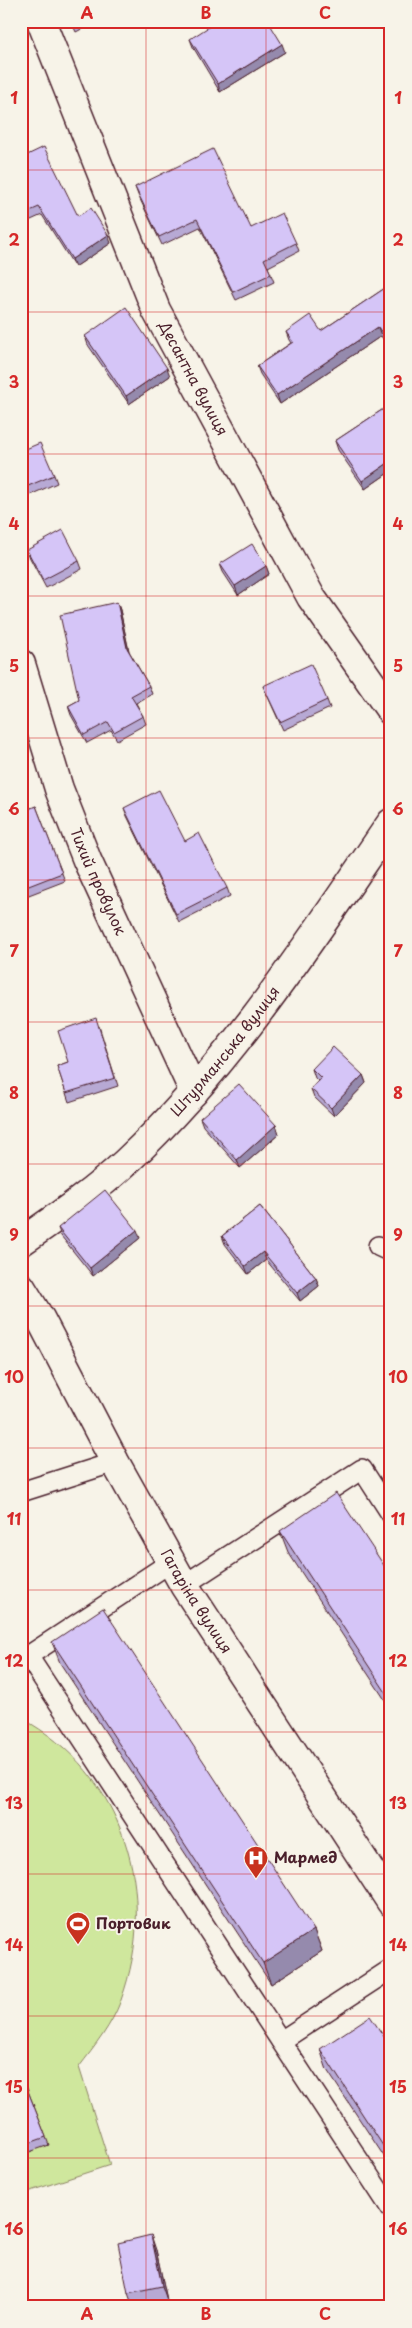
<svg xmlns="http://www.w3.org/2000/svg" width="412" height="2328" viewBox="0 0 412 2328" font-family="'Playpen Sans',sans-serif">
  <rect width="100%" height="100%" fill="#f7f3e8"/>
  <filter id="ink" filterUnits="userSpaceOnUse"><feTurbulence type="fractalNoise" baseFrequency=".02" numOctaves="2"/><feDisplacementMap in="SourceGraphic" scale="10" xChannelSelector="R" yChannelSelector="G"/><feConvolveMatrix kernelMatrix="1 2 1 2 8 2 1 2 1" color-interpolation-filters="sRGB"/></filter>
  <g filter="url(#ink)">
    <path fill="#cfe79d" stroke="#8c8364" d="M21 1718C124 1773 160 1893 121 2000 112 2025 95 2046 79 2067L110 2165 21 2194Z"/>
    <g fill="none" stroke-linecap="round" stroke-linejoin="round">
      <defs>
        <g id="lane">
          <polyline points="378,1246 391,1252"/>
          <polyline points="21,1492 115,1462"/>
          <polyline points="171,1562 28,1656 391,2209"/>
          <polyline points="184,1585 362,1469 391,1514"/>
          <polyline points="281,2041 391,1969"/>
        </g>
        <g id="street">
          <path id="s1" d="M41 21 156 310 311 597 391 711"/>
          <path id="s2" d="M21 664 59 789 87 860 194 1092"/>
          <path id="s3" d="M21 1242C57 1217 94 1192 126 1162 231 1064 310 941 391 823"/>
        </g>
        <g id="secondary">
          <path id="s4" d="M21 1287 40 1318 115 1462 184 1585 391 1902"/>
        </g>
      </defs>
      <use href="#lane" stroke="#4a1f2b" stroke-width="22"/>
      <use href="#street" stroke="#4a1f2b" stroke-width="31"/>
      <use href="#secondary" stroke="#4a1f2b" stroke-width="31"/>
      <use href="#lane" stroke="#f7f3e8" stroke-width="19"/>
      <use href="#street" stroke="#f7f3e8" stroke-width="28"/>
      <use href="#secondary" stroke="#f7f3e8" stroke-width="28"/>
    </g>
    <g fill="#b7a9d4" stroke="#4a1f2b">
      <polygon points="71,21 97,21 76,32"/>
      <polygon points="190,39 285,52 220,92 193,47"/>
      <polygon points="21,158 78,216 111,243 75,267 42,215 22,224 21,222"/>
      <polygon points="135,187 251,228 296,243 299,251 268,267 274,282 236,300 200,227 162,245 138,195"/>
      <polygon points="391,284 391,350 381,336 280,404 260,374 257,366 291,343 289,340 286,332 321,331"/>
      <polygon points="85,336 170,376 129,404 88,345"/>
      <polygon points="391,404 391,471 365,489 338,450 335,441"/>
      <polygon points="21,451 54,475 57,483 21,499"/>
      <polygon points="27,550 79,561 82,569 46,588 30,558"/>
      <polygon points="220,564 266,566 269,574 238,595 223,572"/>
      <polygon points="117,602 120,610 129,651 149,686 152,694 136,703 143,716 146,724 117,740 111,730 87,743 71,715 68,706 79,700"/>
      <polygon points="263,686 327,700 330,708 283,730"/>
      <polygon points="36,806 65,881 21,898 21,812"/>
      <polygon points="124,808 185,841 227,888 230,896 179,922 127,816"/>
      <polygon points="99,1026 118,1086 69,1102 57,1066 68,1062"/>
      <polygon points="312,1069 363,1075 366,1083 334,1116 314,1097 311,1089 318,1081 315,1078"/>
      <polygon points="200,1118 276,1125 279,1134 240,1168 203,1126"/>
      <polygon points="391,1158 391,1171 387,1163"/>
      <polygon points="260,1206 316,1278 319,1286 300,1301 266,1260 248,1274 225,1244 222,1236"/>
      <polygon points="58,1228 140,1238 93,1276 61,1236"/>
      <polygon points="280,1531 391,1576 391,1709 288,1552"/>
      <polygon points="52,1642 314,1930 322,1951 271,1984 60,1663"/>
      <polygon points="391,2047 391,2167 327,2070 320,2049"/>
      <polygon points="26,2086 49,2145 21,2155 21,2087"/>
      <polygon points="156,2250 167,2300 133,2307 128,2293"/>
    </g>
    <g fill="#958aad" stroke="#4a1f2b">
      <polygon points="282,44 285,52 220,92 218,84"/>
      <polygon points="108,235 111,243 75,267 72,259"/>
      <polygon points="378,327 381,336 280,404 277,395"/>
      <polygon points="22,363 25,371 21,375 21,364"/>
      <polygon points="167,368 170,376 129,404 126,396"/>
      <polygon points="391,461 391,471 365,489 362,481"/>
      <polygon points="266,566 269,574 238,595 235,586"/>
      <polygon points="117,602 120,610 130,656 127,648"/>
      <polygon points="363,1075 366,1083 334,1116 331,1108"/>
      <polygon points="276,1125 279,1134 240,1168 237,1160"/>
      <polygon points="137,1230 140,1238 93,1276 90,1268"/>
      <polygon points="263,1252 266,1260 248,1274 245,1266"/>
      <polygon points="316,1278 319,1286 300,1301 297,1293"/>
      <polygon points="314,1930 322,1951 271,1984 263,1963"/>
      <polygon points="151,2235 156,2250 167,2300 162,2286"/>
    </g>
    <g fill="#d5c5f7" stroke="#4a1f2b">
      <polygon points="218,21 268,21 282,44 218,84 190,39"/>
      <polygon points="44,147 78,216 91,208 108,235 72,259 39,207 21,215 21,158"/>
      <polygon points="213,149 251,228 282,213 296,243 264,259 271,274 233,292 197,219 159,237 135,187"/>
      <polygon points="391,284 391,346 378,327 277,395 257,366 293,342 286,332 310,315 321,331"/>
      <polygon points="126,307 167,368 126,396 85,336"/>
      <polygon points="391,404 391,461 362,481 335,441"/>
      <polygon points="40,443 54,475 21,489 21,451"/>
      <polygon points="63,530 79,561 43,580 27,550"/>
      <polygon points="252,544 266,566 235,586 220,564"/>
      <polygon points="117,602 127,648 149,686 131,696 143,716 114,732 108,722 84,735 68,706 79,700 60,615"/>
      <polygon points="311,664 327,700 280,722 263,686"/>
      <polygon points="159,790 185,841 199,833 227,888 176,914 124,808"/>
      <polygon points="36,806 62,873 21,889 21,812"/>
      <polygon points="96,1018 115,1078 66,1093 57,1066 68,1062 58,1031"/>
      <polygon points="333,1047 363,1075 331,1108 311,1089 321,1078 312,1069"/>
      <polygon points="239,1084 276,1125 237,1160 200,1118"/>
      <polygon points="391,1158 391,1165 387,1163"/>
      <polygon points="105,1190 137,1230 90,1268 58,1228"/>
      <polygon points="260,1206 316,1278 297,1293 263,1252 245,1266 222,1236"/>
      <polygon points="336,1493 391,1576 391,1700 280,1531"/>
      <polygon points="103,1608 314,1930 263,1963 52,1642"/>
      <polygon points="370,2016 391,2047 391,2158 320,2049"/>
      <polygon points="26,2086 46,2137 21,2146 21,2087"/>
      <polygon points="151,2235 162,2286 128,2293 118,2243"/>
    </g>
  </g>
  <path fill="none" stroke="#d62828" stroke-width="1" stroke-opacity="0.55" d="M146 21V2307M266 21V2307M21 170H391M21 312H391M21 454H391M21 596H391M21 738H391M21 880H391M21 1022H391M21 1164H391M21 1306H391M21 1448H391M21 1590H391M21 1732H391M21 1874H391M21 2016H391M21 2158H391"/>
  <defs>
    <symbol id="hospital-pin" viewBox="-11 -11 22 30"><path d="M0 17L-7.5 6A9.5 9.5 0 1 1 7.5 6Z" fill="#c8321e" stroke="#f7f3e8"/><path d="M-5-5h3v3.5h4V-5h3V5h-3V1.5h-4V5h-3Z" fill="#fff"/></symbol>
    <symbol id="stadium-pin" viewBox="-11 -11 22 30"><path d="M0 17L-7.5 6A9.5 9.5 0 1 1 7.5 6Z" fill="#c8321e" stroke="#f7f3e8"/><path d="M0-5a6.5 5 0 1 0 0 10a6.5 5 0 1 0 0-10ZM-3.5-1.8h7v3.6h-7Z" fill="#fff"/></symbol>
  </defs>
  <g fill-rule="evenodd">
    <use href="#hospital-pin" x="242" y="1844" width="28" height="38"/>
    <use href="#stadium-pin" x="64" y="1910" width="28" height="38"/>
  </g>
  <g text-anchor="middle" stroke-width="4" stroke-linejoin="round" paint-order="stroke">
    <g font-size="15" fill="#4a1f2b" stroke="#f7f3e8">
      <text dy="5" stroke="none"><textPath href="#s1" startOffset="389">Десантна вулиця</textPath></text>
      <text dy="5" stroke="none"><textPath href="#s2" startOffset="231">Тихий провулок</textPath></text>
      <text dy="5" stroke="none"><textPath href="#s3" startOffset="281">Штурманська вулиця</textPath></text>
      <text dy="5" stroke="none"><textPath href="#s4" startOffset="360">Гагаріна вулиця</textPath></text>
    </g>
    <g font-size="15" font-weight="bold" fill="#4a1f2b" stroke="#f7f3e8" text-anchor="start">
      <text x="274" y="1863">Мармед</text>
      <text x="96" y="1929">Портовик</text>
    </g>
  </g>
  <rect width="412" height="2328" fill="none" stroke="#f7f3e8" stroke-width="55"/>
  <rect x="28" y="28" width="356" height="2272" fill="none" stroke="#d62828" stroke-width="2"/>
  <g font-size="16" text-anchor="middle" font-weight="bold" fill="#d62828">
    <text x="87" y="19">A</text>
    <text x="206" y="19">B</text>
    <text x="325" y="19">C</text>
    <text x="14" y="104">1</text>
    <text x="398" y="104">1</text>
    <text x="14" y="246">2</text>
    <text x="398" y="246">2</text>
    <text x="14" y="388">3</text>
    <text x="398" y="388">3</text>
    <text x="14" y="530">4</text>
    <text x="398" y="530">4</text>
    <text x="14" y="672">5</text>
    <text x="398" y="672">5</text>
    <text x="14" y="815">6</text>
    <text x="398" y="815">6</text>
    <text x="14" y="957">7</text>
    <text x="398" y="957">7</text>
    <text x="14" y="1099">8</text>
    <text x="398" y="1099">8</text>
    <text x="14" y="1241">9</text>
    <text x="398" y="1241">9</text>
    <text x="14" y="1383">10</text>
    <text x="398" y="1383">10</text>
    <text x="14" y="1525">11</text>
    <text x="398" y="1525">11</text>
    <text x="14" y="1667">12</text>
    <text x="398" y="1667">12</text>
    <text x="14" y="1809">13</text>
    <text x="398" y="1809">13</text>
    <text x="14" y="1951">14</text>
    <text x="398" y="1951">14</text>
    <text x="14" y="2093">15</text>
    <text x="398" y="2093">15</text>
    <text x="14" y="2235">16</text>
    <text x="398" y="2235">16</text>
    <text x="87" y="2320">A</text>
    <text x="206" y="2320">B</text>
    <text x="325" y="2320">C</text>
  </g>
</svg>
